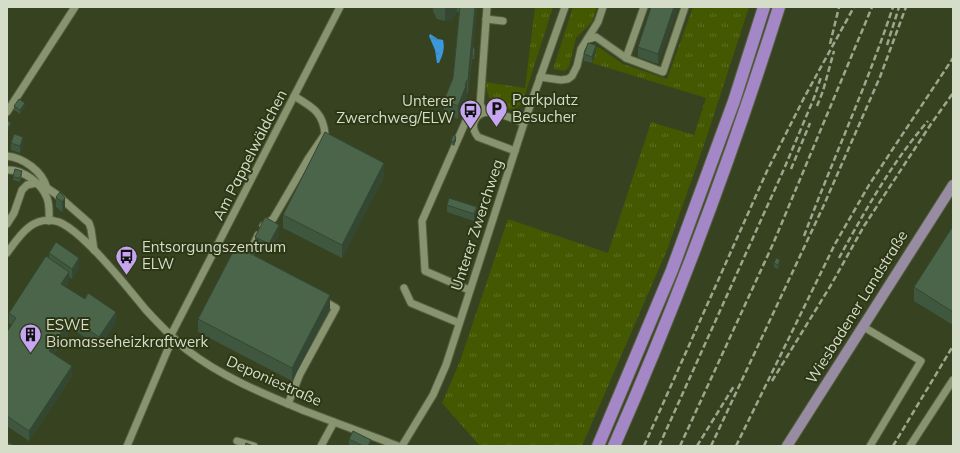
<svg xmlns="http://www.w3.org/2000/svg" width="960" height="453" viewBox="0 0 960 453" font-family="Mulish,sans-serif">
  <defs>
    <pattern id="grass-tufts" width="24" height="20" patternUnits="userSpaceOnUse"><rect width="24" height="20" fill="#435800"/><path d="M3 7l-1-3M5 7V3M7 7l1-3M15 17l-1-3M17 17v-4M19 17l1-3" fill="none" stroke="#5d7024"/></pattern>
    <pattern id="water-ripples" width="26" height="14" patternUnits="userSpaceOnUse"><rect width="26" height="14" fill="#3a99dc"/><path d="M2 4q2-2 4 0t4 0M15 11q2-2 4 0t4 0" fill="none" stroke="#3c7fac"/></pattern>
  </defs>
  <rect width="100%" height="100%" fill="#374221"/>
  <g fill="url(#grass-tufts)">
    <path d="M535 7H553L522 104 512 110C492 104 489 103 485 82L525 88Z"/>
    <polygon points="573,7 597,7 592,22 576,38 569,67 565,71 553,69"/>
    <polygon points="693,7 749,7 706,139 667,250 582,446 480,446 442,403 460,361 508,219 608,253 651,122 694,135 706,98 592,63 596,52 593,46 600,48 623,64 667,79"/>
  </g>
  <path fill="url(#water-ripples)" d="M430 34 438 39 443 40C445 49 443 54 439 63H437L435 50 429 36Z"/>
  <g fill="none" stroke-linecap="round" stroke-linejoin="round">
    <defs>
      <g id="minor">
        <polyline points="486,19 503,21"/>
        <polyline points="588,39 596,37 626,58 663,72 685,7"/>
        <polyline points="626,58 644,7"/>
        <polyline points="540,77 561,80 568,79 572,76 577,66 581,49 598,22 603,7"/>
        <polyline points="480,106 487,7"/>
        <polyline points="7,112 75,7"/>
        <path d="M515 151 478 137C474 132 472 126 475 120 483 103 512 119 524 123"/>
        <path d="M7 156C24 158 42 171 47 188"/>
        <path d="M7 170C23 169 42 184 47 198 50 206 49 213 49 221"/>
        <polyline points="7,224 14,213 22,190 27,185 36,183 47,188 56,194 89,223 91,229 94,250"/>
        <path d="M263 226 273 219 308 159 325 134C323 112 312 107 294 96"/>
        <path d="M7 253C20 235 33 214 59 222 69 226 76 233 84 240 107 261 126 286 146 310 159 324 172 338 187 350 222 377 264 394 305 411 336 423 367 434 398 446"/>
        <polyline points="250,260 248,257 258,235"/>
        <polyline points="404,288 411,303 459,323"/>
        <polyline points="469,290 425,271 422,221 469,114 480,106 487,111"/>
        <polyline points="862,326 921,361 870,446"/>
        <polyline points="171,335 340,7"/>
        <polyline points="288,404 300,374 336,308 322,300"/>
        <polyline points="237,441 254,446"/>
        <polyline points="127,446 168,349 175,339"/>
        <polyline points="321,446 334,422"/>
        <polyline points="402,446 433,395 446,365 524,123 565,7"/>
        <polyline points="910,446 953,380"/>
      </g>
      <polyline id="major" points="787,446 953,185"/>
      <g id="highway">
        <polyline points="598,446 672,270 734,101 764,7"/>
        <path d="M614 446C677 303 732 156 779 7"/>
      </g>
    </defs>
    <use href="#minor" stroke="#565e41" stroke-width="9"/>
    <use href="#major" stroke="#565e41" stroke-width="12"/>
    <use href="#highway" stroke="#565e41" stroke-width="14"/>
    <use href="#minor" stroke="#87946f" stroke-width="7"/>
    <use href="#major" stroke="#988ca3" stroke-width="10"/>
    <use href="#highway" stroke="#a387c6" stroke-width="12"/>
    <g stroke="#9ea78e" stroke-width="2.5" stroke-dasharray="6 3" stroke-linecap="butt">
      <polyline points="830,44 839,7"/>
      <polyline points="887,45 899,7"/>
      <polyline points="817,106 823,91 834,51"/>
      <polyline points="791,169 810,123"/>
      <path d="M804 236C833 159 867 85 893 7"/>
      <path d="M839 258C865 211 892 162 928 121"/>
      <polyline points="772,381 831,285 864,226 931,124 953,93"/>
      <polyline points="644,446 767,171 805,96 854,7"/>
      <polyline points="659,446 784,169 814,98 821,77"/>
      <polyline points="680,446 773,244 872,7"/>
      <polyline points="697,446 734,386"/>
      <polyline points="711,446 823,207 880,77 906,7"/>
      <polyline points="736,446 835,244 869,185 953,58"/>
      <polyline points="893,446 953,346"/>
    </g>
  </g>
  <g fill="#40573f">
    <polygon points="433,7 477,7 473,46 475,54 474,59 472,59 468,93 467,93 466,96 466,99 458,119 444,113 444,100 453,78 459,12 457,12 452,19 445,21 437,19 433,11"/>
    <polygon points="651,7 678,7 658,64 638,57 638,47"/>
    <polygon points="596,52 592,63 584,61 584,54"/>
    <polygon points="14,106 25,107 20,114 14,110"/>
    <polygon points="456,140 454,146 451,144 451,141"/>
    <polygon points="11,143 23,144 20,153 11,150"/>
    <polygon points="22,174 20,182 13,180 13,177"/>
    <polygon points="384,176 342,258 283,228 283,215"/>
    <polygon points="56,197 65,198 65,208 62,212 56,207"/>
    <polygon points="447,205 477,214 474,221 447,212"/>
    <polygon points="953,226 953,325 914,301 914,287"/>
    <polygon points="279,235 269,254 255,247 255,237"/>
    <polygon points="49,253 79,268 72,279 69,277 69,282 66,287 116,322 99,347 71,328 54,354 72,376 29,441 7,426 7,332 12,325 9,323 9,313 49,258"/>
    <polygon points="774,263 780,264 778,269 774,267"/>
    <polygon points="330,308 292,381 198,332 198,319"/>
    <polygon points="349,439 371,446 349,446"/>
  </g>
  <g fill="#344733">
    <polygon points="448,7 457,7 457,12 452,19 445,21 445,8"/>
    <polygon points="475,7 477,7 468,93 468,80"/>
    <polygon points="674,7 678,7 658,64 658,54"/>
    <polygon points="596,45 596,52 592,63 592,57"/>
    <polygon points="467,80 467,93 466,96 466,99 458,119 458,106"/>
    <polygon points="25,103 25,107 20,114 20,110"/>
    <polygon points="11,123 11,126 7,133 7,130"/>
    <polygon points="23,137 23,144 20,153 20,146"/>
    <polygon points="456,137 456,140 454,146 454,142"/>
    <polygon points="384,163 384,176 342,258 342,245"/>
    <polygon points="65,198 65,208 62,212 62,202"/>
    <polygon points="477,207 477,214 474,221 474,214"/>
    <polygon points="279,225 279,235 269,254 269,244"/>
    <polygon points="79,258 79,268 72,279 72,269"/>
    <polygon points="780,260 780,264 778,269 778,265"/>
    <polygon points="69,272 69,282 61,294 61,284"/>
    <polygon points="330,295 330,308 292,381 292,368"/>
    <polygon points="116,312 116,322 99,347 99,337"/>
    <polygon points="71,318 71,328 49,361 49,351"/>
    <polygon points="72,366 72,376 29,441 29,431"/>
    <polygon points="371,440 371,446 368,446"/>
  </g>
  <g fill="#4a6549" stroke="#344733">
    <polygon points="460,7 475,7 468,80 467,80 465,85 466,86 458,106 444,100 453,78"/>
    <polygon points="651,7 674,7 658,54 638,47"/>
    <polygon points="588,43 596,45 592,57 584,54"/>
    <polygon points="473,46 475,50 474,56 472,56"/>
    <polygon points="19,99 25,103 20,110 14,106"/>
    <polygon points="7,120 11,123 7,130"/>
    <polygon points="325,132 384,163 342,245 283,215"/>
    <polygon points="14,134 23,137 20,146 11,143"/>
    <polygon points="453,135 456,137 454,142 451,141"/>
    <polygon points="15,169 22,171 20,178 13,177"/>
    <polygon points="60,192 65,198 62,202 56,197"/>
    <polygon points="449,198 477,207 474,214 447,205"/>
    <polygon points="265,217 279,225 269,244 255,237"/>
    <polygon points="953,226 953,312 914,287"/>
    <polygon points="56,242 79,258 72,269 49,253"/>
    <polygon points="236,246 330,295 292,368 198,319"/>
    <polygon points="46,256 69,272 61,284 85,299 88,293 116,312 99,337 71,318 49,351 72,366 29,431 7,416 7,332 16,318 9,313"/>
    <polygon points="776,258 780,260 778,265 774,263"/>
    <polygon points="353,431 371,440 368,446 363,446 349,439"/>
    <polygon points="7,442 16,446 7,446"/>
    <polygon points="246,443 253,446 245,446"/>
  </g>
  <defs>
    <symbol id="parking-pin" viewBox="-11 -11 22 30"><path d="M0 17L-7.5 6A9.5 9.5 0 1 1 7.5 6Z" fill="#c6a6f0" stroke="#2d3716"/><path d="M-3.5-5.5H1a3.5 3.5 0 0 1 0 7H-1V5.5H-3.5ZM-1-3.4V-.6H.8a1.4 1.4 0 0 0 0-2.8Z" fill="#111"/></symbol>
    <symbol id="bus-pin" viewBox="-11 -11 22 30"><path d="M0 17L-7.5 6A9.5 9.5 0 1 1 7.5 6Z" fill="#c6a6f0" stroke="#2d3716"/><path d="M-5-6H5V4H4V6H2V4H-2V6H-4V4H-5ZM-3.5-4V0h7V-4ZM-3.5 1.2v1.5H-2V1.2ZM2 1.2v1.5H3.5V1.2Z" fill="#111"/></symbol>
    <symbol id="building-pin" viewBox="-11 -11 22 30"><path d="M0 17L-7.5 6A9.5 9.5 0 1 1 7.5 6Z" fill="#c6a6f0" stroke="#2d3716"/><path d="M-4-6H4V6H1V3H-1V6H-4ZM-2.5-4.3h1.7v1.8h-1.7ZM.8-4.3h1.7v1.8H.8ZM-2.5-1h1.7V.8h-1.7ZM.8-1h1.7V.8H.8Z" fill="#111"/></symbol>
  </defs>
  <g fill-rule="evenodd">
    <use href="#parking-pin" x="484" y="96" width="25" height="34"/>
    <use href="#bus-pin" x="458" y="98" width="25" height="34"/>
    <use href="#bus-pin" x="114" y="244" width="25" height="34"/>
    <use href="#building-pin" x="18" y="322" width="25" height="34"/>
  </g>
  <g text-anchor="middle" stroke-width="4" stroke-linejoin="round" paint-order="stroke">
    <g font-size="15" fill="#d5ddc9" stroke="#2d3716" text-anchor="start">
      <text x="512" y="105">Parkplatz<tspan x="512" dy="17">Besucher</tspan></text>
      <text x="454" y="106" text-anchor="end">Unterer<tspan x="454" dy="17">Zwerchweg/ELW</tspan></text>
      <text x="142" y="252">Entsorgungszentrum<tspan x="142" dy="17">ELW</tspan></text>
      <text x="46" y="330">ESWE<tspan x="46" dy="17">Biomasseheizkraftwerk</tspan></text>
    </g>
    <g font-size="15" fill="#d5ddc9" stroke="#2d3716">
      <text transform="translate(250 155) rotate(-63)" y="5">Am Pappelwäldchen</text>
      <text transform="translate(477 225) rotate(-72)" y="5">Unterer Zwerchweg</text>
      <text transform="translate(857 307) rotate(-58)" y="5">Wiesbadener Landstraße</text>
      <text transform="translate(274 381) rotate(24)" y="5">Deponiestraße</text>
    </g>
  </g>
  <rect width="960" height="453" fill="none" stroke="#d5ddc9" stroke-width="16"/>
</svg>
